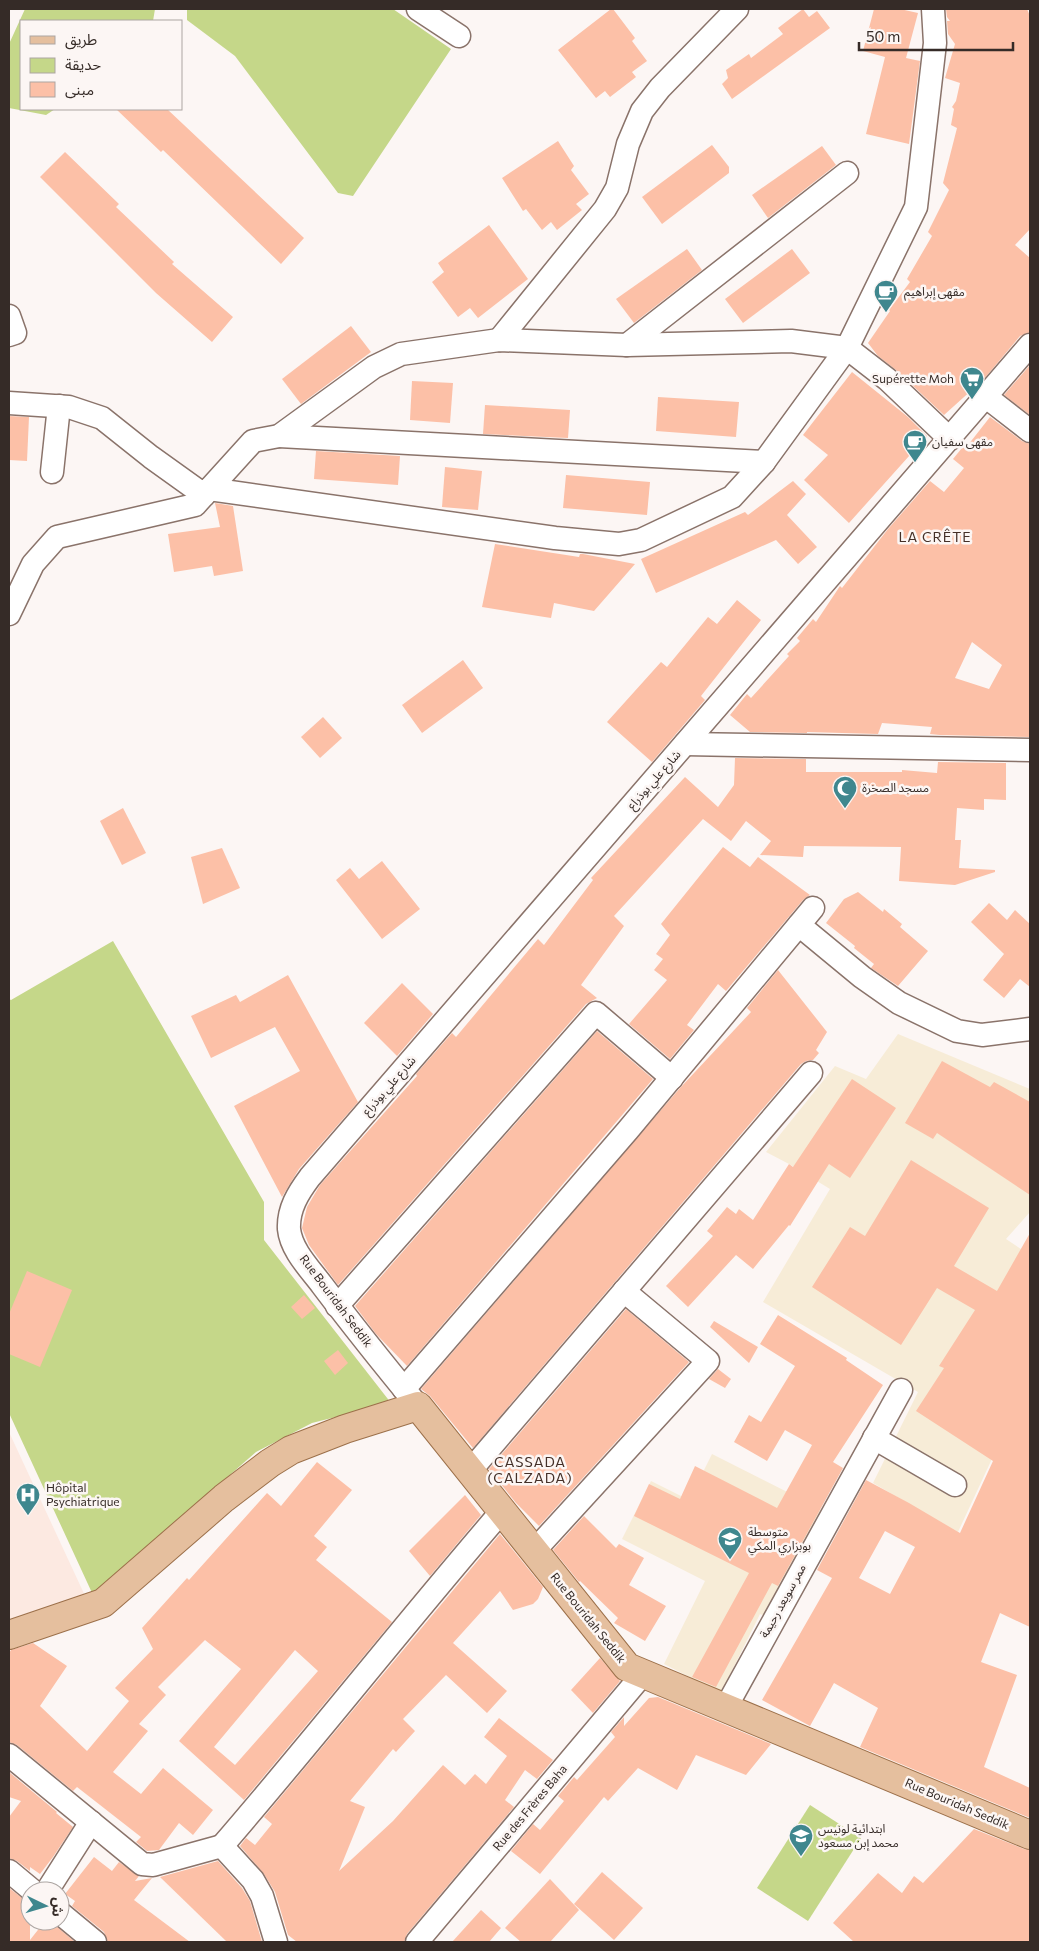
<svg xmlns="http://www.w3.org/2000/svg" width="1039" height="1951" viewBox="0 0 1039 1951" font-family="Commissioner,'Noto Sans Arabic',sans-serif">
  <rect width="100%" height="100%" fill="#fcf6f4"/>
  <g fill="#f7ecd7">
    <polygon points="898,1034 1030,1089 1030,1212 1006,1239 1030,1255 1030,1377 958,1532 873,1483 918,1392 763,1302 830,1189 789,1164 766,1152 835,1066 866,1079"/>
    <polygon points="712,1454 821,1509 768,1617 760,1614 721,1693 664,1664 705,1581 622,1539 651,1481 689,1500"/>
  </g>
  <polygon fill="#fce9e1" points="9,1432 87,1600 9,1627"/>
  <g fill="#c5d789">
    <polygon points="25,9 155,9 153,21 21,21 21,109 55,109 46,115 9,108 9,44"/>
    <polygon points="187,9 393,9 451,49 353,196 338,193 235,56 187,20"/>
    <polygon points="113,941 264,1202 264,1240 391,1403 312,1423 256,1452 93,1595 9,1413 9,999 11,1000"/>
    <polygon points="810,1805 861,1838 808,1921 757,1888"/>
  </g>
  <g fill="#fcc0a7" fill-rule="evenodd">
    <polygon points="611,9 613,9 635,38 632,41 647,61 632,72 636,77 610,97 605,91 596,98 558,50"/>
    <polygon points="803,9 809,17 817,11 830,28 732,99 722,84 728,78 726,70 749,54 751,58 783,34 778,28"/>
    <polygon points="874,9 900,9 918,13 906,58 920,61 909,144 866,134 885,57 863,51"/>
    <polygon points="946,9 1027,9 1030,16 1030,229 1015,245 1030,258 1030,332 1020,336 984,379 944,415 896,370 878,356 868,343 890,311 889,310 910,282 907,279 932,236 928,232 949,190 943,183 957,128 951,125 954,109 952,107 956,101 960,83 945,78 955,44 948,34 947,21 950,21 947,17"/>
    <polygon points="116,109 167,109 304,238 281,264 163,150 161,152"/>
    <polygon points="558,141 574,166 571,170 589,194 576,204 582,210 557,230 551,222 542,230 526,209 523,211 502,178"/>
    <polygon points="712,145 729,167 729,173 662,224 642,197"/>
    <polygon points="822,146 836,165 768,218 752,195"/>
    <polygon points="65,152 119,204 116,207 174,262 172,264 233,317 212,342 156,293 40,177"/>
    <polygon points="489,225 528,279 478,318 470,308 458,317 432,282 444,272 438,263"/>
    <polygon points="687,249 702,270 634,323 616,299"/>
    <polygon points="792,249 810,273 743,323 725,299"/>
    <polygon points="351,326 371,352 301,404 282,379"/>
    <polygon points="1030,365 1030,415 1004,395"/>
    <polygon points="852,372 908,417 927,436 849,523 804,480 828,455 803,435"/>
    <polygon points="412,381 453,383 450,423 410,420"/>
    <polygon points="658,397 739,402 736,437 656,431"/>
    <polygon points="485,405 570,410 568,438 483,434"/>
    <polygon points="9,416 29,417 27,461 9,460"/>
    <path d="M990 417 1022 441 1030 444V737L940 735 930 734 932 727 882 723 878 734 807 732V733L750 732 730 715 747 694 751 698 789 656 787 654 800 641 797 638 813 619 816 622 840 586 842 588 888 529 930 481 944 492 964 468 953 459 966 443 968 445ZM972 642 1002 665 989 689 955 678Z"/>
    <polygon points="316,451 400,456 398,485 314,479"/>
    <polygon points="445,467 482,471 478,510 442,507"/>
    <polygon points="566,475 650,482 647,515 563,508"/>
    <polygon points="793,481 806,494 787,515 817,547 798,564 776,540 656,593 641,559 745,512 748,515"/>
    <polygon points="215,503 233,506 243,571 214,576 212,566 174,572 168,534 220,527"/>
    <polygon points="495,544 579,557 580,554 583,554 635,564 594,611 554,603 551,618 482,607"/>
    <polygon points="737,600 761,620 701,696 705,700 652,762 607,722 661,662 667,667 708,617 717,624"/>
    <polygon points="463,660 483,688 422,733 402,705"/>
    <polygon points="323,717 342,738 320,758 301,737"/>
    <polygon points="735,758 806,759 806,772 902,772 902,770 937,773 938,762 1006,763 1006,800 984,799 984,810 957,808 955,840 961,840 959,868 995,870 995,872 955,885 899,881 901,847 804,846 803,857 760,855 771,841 746,821 731,841 703,819 614,916 624,926 581,985 597,998 586,1004 338,1285 309,1245 302,1228 307,1207 320,1185 417,1076 416,1074 452,1033 456,1037 538,939 544,945 593,880 591,878 685,777 718,807 734,785"/>
    <polygon points="123,808 146,853 122,865 100,821"/>
    <polygon points="723,847 750,867 758,857 810,895 803,900 726,991 718,984 687,1025 694,1030 670,1059 629,1024 667,980 654,970 663,959 656,954 670,935 661,924"/>
    <polygon points="222,848 240,888 203,904 191,857"/>
    <polygon points="382,861 420,909 382,939 336,880 350,868 359,879"/>
    <polygon points="858,892 883,912 884,909 902,924 900,927 928,951 898,986 871,968 874,964 854,948 855,946 826,923 844,899"/>
    <polygon points="989,903 1007,920 1015,910 1030,924 1030,987 1020,979 1004,998 983,980 1004,954 971,922"/>
    <polygon points="778,970 827,1032 816,1050 819,1053 813,1060 806,1061 801,1064 473,1448 430,1396 421,1389 680,1088 751,1012 747,1008"/>
    <polygon points="288,975 358,1102 299,1169 282,1197 234,1106 300,1071 275,1027 211,1058 191,1016 236,995 240,1002"/>
    <polygon points="402,983 433,1014 397,1056 364,1023"/>
    <polygon points="597,1031 653,1079 407,1366 376,1334 355,1306"/>
    <polygon points="942,1061 990,1087 994,1082 1030,1102 1030,1195 937,1133 933,1139 905,1123"/>
    <polygon points="852,1079 896,1108 850,1178 829,1164 790,1226 789,1225 753,1269 736,1255 688,1307 666,1286 713,1236 707,1231 727,1207 736,1214 739,1209 753,1220 789,1164 793,1167"/>
    <path d="M911 1160 989 1208 954 1266 997 1291 1030 1233V1627L1000 1613 981 1662 1017 1675 984 1767 1030 1788V1818L860 1747 878 1708 834 1683 810 1726 762 1700 832 1578 817 1570 866 1480 909 1503 960 1533 993 1461 916 1411 944 1368 939 1366 975 1310 937 1288 901 1345 812 1287 850 1227 865 1236ZM885 1531 915 1547 890 1594 859 1578Z"/>
    <polygon points="27,1271 72,1290 40,1367 9,1354 9,1314"/>
    <polygon points="304,1295 315,1308 302,1319 291,1307"/>
    <polygon points="626,1309 689,1362 539,1526 516,1503 489,1469"/>
    <polygon points="778,1315 847,1358 846,1360 883,1385 833,1462 843,1468 778,1586 772,1583 716,1687 692,1677 749,1573 634,1516 649,1484 680,1499 695,1466 777,1508 812,1445 785,1430 767,1461 734,1442 749,1415 761,1422 795,1366 760,1344"/>
    <polygon points="714,1321 758,1347 749,1363 710,1327"/>
    <polygon points="338,1350 348,1363 335,1375 324,1361"/>
    <polygon points="718,1369 731,1379 725,1388 709,1379"/>
    <path d="M317 1462 352 1490 314 1536 327 1547 316 1560 392 1622 244 1800 179 1741 241 1669 205 1640 158 1687 166 1695 139 1724 148 1731 113 1772 141 1794 163 1768 213 1810 193 1835 179 1823 159 1850 147 1851 136 1842 141 1837 77 1787 73 1791 17 1745 9 1742V1653L11 1650 33 1643 67 1666 40 1706 87 1751 129 1701 115 1688 153 1649 142 1628 187 1578 189 1580 267 1493 281 1506ZM295 1650 318 1671 235 1765 214 1747Z"/>
    <polygon points="465,1495 481,1515 430,1576 409,1551"/>
    <polygon points="584,1516 616,1548 619,1544 644,1558 629,1585 666,1606 645,1641 614,1623 618,1618 580,1581 579,1582 553,1550"/>
    <polygon points="500,1534 543,1587 538,1599 533,1604 513,1610 500,1591 453,1643 507,1691 487,1713 446,1675 403,1719 415,1731 396,1752 393,1749 350,1801 365,1807 339,1871 393,1821 443,1765 465,1785 475,1774 486,1784 507,1756 484,1737 499,1718 553,1760 537,1779 525,1770 505,1800 514,1807 407,1934 404,1942 297,1942 288,1935 275,1892 264,1874 240,1846 246,1838 255,1845 272,1824 264,1817"/>
    <polygon points="600,1658 620,1681 593,1713 571,1690"/>
    <polygon points="658,1697 771,1744 746,1775 696,1755 677,1790 638,1768 608,1801 604,1797 540,1874 511,1851 533,1824 540,1830 564,1801 558,1796 574,1777 577,1780 615,1737 611,1732 624,1717 624,1726 649,1698"/>
    <polygon points="9,1772 57,1812 56,1813 73,1827 53,1857 40,1874 30,1867 30,1871 17,1861 9,1858 9,1817 21,1801 9,1797"/>
    <polygon points="974,1829 1024,1849 1030,1850 1030,1942 854,1942 833,1923 878,1873 902,1893 914,1876 923,1883"/>
    <polygon points="94,1857 112,1871 119,1862 139,1876 135,1881 152,1878 134,1900 190,1942 108,1942 104,1932 72,1906 75,1901 65,1894"/>
    <polygon points="218,1861 242,1888 250,1901 262,1942 227,1942 160,1877"/>
    <polygon points="602,1872 643,1908 614,1940 574,1904"/>
    <polygon points="550,1879 579,1910 550,1942 521,1942 505,1928"/>
    <polygon points="9,1888 30,1904 30,1940 45,1921 50,1921 75,1942 9,1942"/>
    <polygon points="481,1910 501,1928 489,1942 452,1942"/>
  </g>
  <g fill="none" stroke-linecap="round" stroke-linejoin="round">
    <defs>
      <g id="minor">
        <polyline points="418,9 459,36"/>
        <polyline points="9,316 15,333 9,335"/>
        <polyline points="499,340 605,209 617,188 628,144 642,111 660,88 737,9"/>
        <polyline points="627,345 847,173"/>
        <polyline points="985,396 1030,431"/>
        <polyline points="9,403 69,407 102,418 151,457 204,495"/>
        <polyline points="279,436 764,462"/>
        <polyline points="52,472 59,406"/>
        <polyline points="209,489 555,538 619,544 641,540 732,497 764,462 847,348 916,207 935,43 933,9"/>
        <polyline points="9,614 33,564 57,537 195,505 253,441 279,436 374,367 401,354 499,340 627,345 791,341 847,348 887,379 950,439"/>
        <polyline points="685,744 1030,750"/>
        <polyline points="799,925 862,977 899,1003 957,1031 982,1035 1030,1029"/>
        <polyline points="337,1306 596,1013 672,1078"/>
        <polyline points="404,1389 628,1130 813,908"/>
        <path d="M418 1406C385 1366 353 1326 322 1285 310 1269 291 1250 289 1229 288 1209 298 1193 310 1177L1030 345"/>
        <polyline points="874,1438 955,1485"/>
        <polyline points="470,1471 811,1073"/>
        <polyline points="534,1551 708,1361 624,1291"/>
        <polyline points="725,1709 901,1390"/>
        <polyline points="9,1755 142,1864 153,1865 222,1846 253,1880 262,1896 276,1942"/>
        <path d="M222 1846C317 1736 407 1621 502 1511"/>
        <polyline points="9,1871 33,1891"/>
        <polyline points="47,1891 91,1822"/>
        <polyline points="60,1913 95,1942"/>
        <polyline points="417,1942 643,1674"/>
      </g>
      <polyline id="major" points="9,1635 103,1603 224,1498 270,1463 291,1450 345,1429 418,1406 627,1667 1030,1835"/>
    </defs>
    <use href="#minor" stroke="#8a736a" stroke-width="25"/>
    <use href="#major" stroke="#9c704a" stroke-width="30"/>
    <use href="#minor" stroke="#fff" stroke-width="22"/>
    <use href="#major" stroke="#e5bf9e" stroke-width="28"/>
  </g>
  <defs>
    <symbol id="cafe-pin" viewBox="-11 -11 22 30"><path d="M0 17L-7.5 6A9.5 9.5 0 1 1 7.5 6Z" fill="#3f878e" stroke="#fcf6f4"/><path d="M-5.5-4.5H6V0H3Q3 3.5 0 3.5H-2.5Q-5.5 3.5-5.5 0ZM3-3.2v2h1.7v-2ZM-6 4.5H4V6H-6Z" fill="#fff"/></symbol>
    <symbol id="supermarket-pin" viewBox="-11 -11 22 30"><path d="M0 17L-7.5 6A9.5 9.5 0 1 1 7.5 6Z" fill="#3f878e" stroke="#fcf6f4"/><path d="M-6-5.5h2.5l.6 2H6L4.5 2H-2.5L-4.4-4H-6ZM-1.5 3.2a1.3 1.3 0 1 0 .1 0ZM3 3.2a1.3 1.3 0 1 0 .1 0Z" fill="#fff"/></symbol>
    <symbol id="mosque-pin" viewBox="-11 -11 22 30"><path d="M0 17L-7.5 6A9.5 9.5 0 1 1 7.5 6Z" fill="#3f878e" stroke="#fcf6f4"/><path d="M3.5-4.9A6 6 0 1 0 3.5 4.9A5 5 0 1 1 3.5-4.9Z" fill="#fff"/></symbol>
    <symbol id="hospital-pin" viewBox="-11 -11 22 30"><path d="M0 17L-7.5 6A9.5 9.5 0 1 1 7.5 6Z" fill="#3f878e" stroke="#fcf6f4"/><path d="M-5-5h3v3.5h4V-5h3V5h-3V1.5h-4V5h-3Z" fill="#fff"/></symbol>
    <symbol id="school-pin" viewBox="-11 -11 22 30"><path d="M0 17L-7.5 6A9.5 9.5 0 1 1 7.5 6Z" fill="#3f878e" stroke="#fcf6f4"/><path d="M0-5L7-2L0 1L-7-2ZM-4 1L0 2.5L4 1V4Q0 6-4 4Z" fill="#fff"/></symbol>
  </defs>
  <g fill-rule="evenodd">
    <use href="#cafe-pin" x="872" y="278" width="28" height="38"/>
    <use href="#supermarket-pin" x="958" y="365" width="28" height="38"/>
    <use href="#cafe-pin" x="901" y="428" width="28" height="38"/>
    <use href="#mosque-pin" x="831" y="774" width="28" height="38"/>
    <use href="#hospital-pin" x="14" y="1481" width="28" height="38"/>
    <use href="#school-pin" x="716" y="1525" width="28" height="38"/>
    <use href="#school-pin" x="787" y="1822" width="28" height="38"/>
  </g>
  <g text-anchor="middle" stroke-width="5" stroke-linejoin="round" paint-order="stroke">
    <g font-size="12" fill="#352b27" stroke="#fcf6f4" text-anchor="start">
      <text x="904" y="296">مقهى إبراهيم</text>
      <text x="954" y="383" text-anchor="end">Supérette Moh</text>
      <text x="932" y="446">مقهى سفيان</text>
      <text x="862" y="792">مسجد الصخرة</text>
      <text x="46" y="1492">Hôpital<tspan x="46" dy="14">Psychiatrique</tspan></text>
      <text x="748" y="1536">متوسطة<tspan x="748" dy="14">بوبزاري المكي</tspan></text>
      <text x="818" y="1833">ابتدائية لونيس<tspan x="818" dy="14">محمد إبن مسعود</tspan></text>
    </g>
    <g font-size="12" fill="#352b27" stroke="#fcf6f4">
      <text transform="translate(654 780) rotate(-49)" y="4">شارع علي بوذراع</text>
      <text transform="translate(389 1086) rotate(-49)" y="4">شارع علي بوذراع</text>
      <text transform="translate(336 1301) rotate(53)" y="4">Rue Bouridah Seddik</text>
      <text transform="translate(783 1601) rotate(-61)" y="4">ممر سويعد رحيمة</text>
      <text transform="translate(588 1618) rotate(51)" y="4">Rue Bouridah Seddik</text>
      <text transform="translate(957 1804) rotate(23)" y="4">Rue Bouridah Seddik</text>
      <text transform="translate(530 1808) rotate(-50)" y="4">Rue des Frères Baha</text>
    </g>
    <g font-size="14" letter-spacing="1" fill="#443028" stroke="#fcf6f4">
      <text x="935" y="542">LA CRÊTE</text>
      <text x="530" y="1467">CASSADA<tspan x="530" dy="16">(CALZADA)</tspan></text>
    </g>
  </g>
  <rect width="1039" height="1951" fill="none" stroke="#352b27" stroke-width="20"/>
  <rect x="20" y="20" width="162" height="90" fill="#fcf6f4" stroke="#aca5a2"/>
  <rect x="30" y="36" width="25" height="8" fill="#e5bf9e" stroke="#aca5a2"/>
  <text x="65" y="45" font-size="15" fill="#352b27">طريق</text>
  <rect x="30" y="58" width="25" height="15" fill="#c5d789" stroke="#aca5a2"/>
  <text x="65" y="70" font-size="15" fill="#352b27">حديقة</text>
  <rect x="30" y="82" width="25" height="15" fill="#fcc0a7" stroke="#aca5a2"/>
  <text x="65" y="95" font-size="15" fill="#352b27">مبنى</text>
  <g transform="translate(45 1906) rotate(95)"><circle r="24" fill="#fcf6f4" stroke="#aca5a2"/>
  <path d="M0-4L9 19L0 12L-9 19Z" fill="#3f878e"/>
  <text y="-8" font-size="14" font-weight="bold" text-anchor="middle" fill="#352b27">ش</text>
  </g>
  <path d="M859 42v8h154v-8" fill="none" stroke="#352b27" stroke-width="2.5"/>
  <text x="866" y="42" font-size="15" fill="#352b27" stroke="#fcf6f4" stroke-width="4" paint-order="stroke">50 m</text>
</svg>
